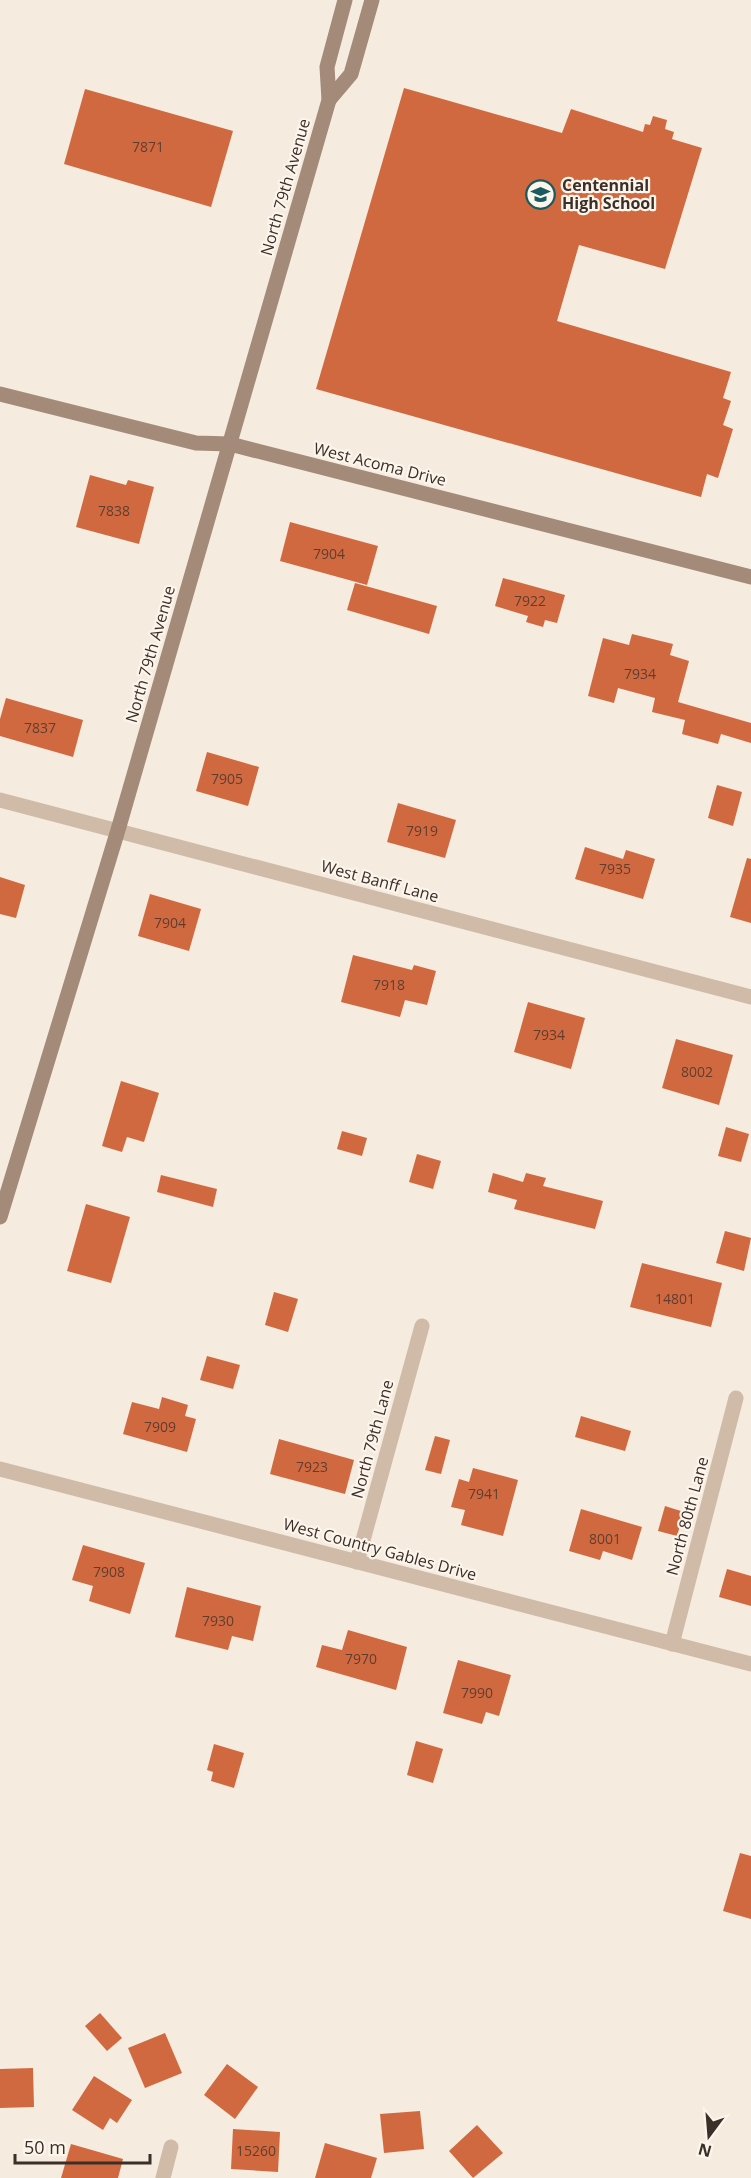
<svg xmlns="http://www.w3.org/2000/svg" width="751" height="2178" viewBox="0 0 751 2178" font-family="'Open Sans',sans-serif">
  <rect width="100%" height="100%" fill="#f5ebde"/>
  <g fill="#d16940">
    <polygon points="404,88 562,133 571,109 643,132 645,124 650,125 653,116 667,120 665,129 674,132 672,139 702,148 665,269 579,245 557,321 731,372 723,398 731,401 723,425 733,429 718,478 707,474 701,497 316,389"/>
    <polygon points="85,89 233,131 211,207 64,164"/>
    <polygon points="90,475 126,485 128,480 154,487 139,544 76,527"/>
    <polygon points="290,522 378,546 367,585 280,561"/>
    <polygon points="503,578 565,595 557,623 545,620 543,627 526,622 528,616 495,606"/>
    <polygon points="355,583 437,606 429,634 347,610"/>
    <polygon points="632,634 673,644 670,655 689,661 678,702 751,723 751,743 721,734 718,744 682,734 685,720 652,712 655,698 618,688 614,703 588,696 603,638 629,645"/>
    <polygon points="6,698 83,720 73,757 0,736 0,719"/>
    <polygon points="207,752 259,767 248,806 196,791"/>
    <polygon points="717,785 742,792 733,826 708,818"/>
    <polygon points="398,803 456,820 445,858 387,842"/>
    <polygon points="585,847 623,859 626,850 655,859 643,899 575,879"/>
    <polygon points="747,858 751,859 751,923 730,917"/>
    <polygon points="0,877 25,885 16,918 0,914"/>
    <polygon points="150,894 201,909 189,951 138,936"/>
    <polygon points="353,955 412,970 414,965 436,971 427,1005 405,1000 400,1017 341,1002"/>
    <polygon points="528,1002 585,1018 571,1069 514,1052"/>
    <polygon points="676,1039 733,1055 719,1105 662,1088"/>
    <polygon points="121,1081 159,1093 144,1142 127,1137 122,1152 102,1146"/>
    <polygon points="726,1127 749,1134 741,1162 718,1156"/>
    <polygon points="342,1131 367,1138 362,1156 337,1149"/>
    <polygon points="417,1154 441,1161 433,1189 409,1182"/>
    <polygon points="493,1173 523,1182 526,1173 546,1178 543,1186 603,1201 595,1229 514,1209 517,1200 488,1192"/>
    <polygon points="161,1175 217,1189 213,1207 157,1192"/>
    <polygon points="86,1204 130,1217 111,1283 67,1271"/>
    <polygon points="725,1231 751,1238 744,1271 716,1263"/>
    <polygon points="642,1263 722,1283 711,1327 630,1307"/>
    <polygon points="274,1292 298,1299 288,1332 265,1325"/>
    <polygon points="207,1356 240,1365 233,1389 200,1380"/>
    <polygon points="162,1397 188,1405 185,1416 196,1419 187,1452 123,1434 132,1402 159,1409"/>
    <polygon points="581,1416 631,1431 625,1451 575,1437"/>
    <polygon points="435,1436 450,1440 441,1474 425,1470"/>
    <polygon points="279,1439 354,1460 345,1494 270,1474"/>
    <polygon points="473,1468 518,1480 503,1536 461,1525 465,1510 451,1507 459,1479 469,1482"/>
    <polygon points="665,1506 684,1512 677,1536 658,1531"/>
    <polygon points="581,1509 642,1527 632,1560 603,1551 600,1560 569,1551"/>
    <polygon points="83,1545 145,1563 130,1614 89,1601 93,1586 72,1580"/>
    <polygon points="727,1569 751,1576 751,1606 719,1597"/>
    <polygon points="187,1587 261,1606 253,1641 232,1636 228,1650 175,1637"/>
    <polygon points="348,1630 407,1647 396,1690 316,1667 322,1645 342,1650"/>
    <polygon points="458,1660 511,1675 499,1716 486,1712 482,1724 443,1713"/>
    <polygon points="416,1741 443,1749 433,1783 407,1775"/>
    <polygon points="214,1744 244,1753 234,1788 211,1781 213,1772 207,1770"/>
    <polygon points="740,1853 751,1856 751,1919 723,1911"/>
    <polygon points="100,2013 122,2038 107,2051 85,2026"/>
    <polygon points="165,2033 182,2073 145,2088 128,2048"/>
    <polygon points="227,2064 258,2087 235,2119 204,2095"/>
    <polygon points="33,2068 34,2107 0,2108 0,2069"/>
    <polygon points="94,2076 132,2100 117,2123 110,2118 103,2130 72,2110"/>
    <polygon points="420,2111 424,2149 384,2153 380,2114"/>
    <polygon points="477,2125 503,2153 473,2178 449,2151"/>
    <polygon points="233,2129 280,2132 278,2172 231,2169"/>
    <polygon points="325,2143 377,2158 371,2178 315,2178"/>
    <polygon points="71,2144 123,2159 118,2178 61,2178"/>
  </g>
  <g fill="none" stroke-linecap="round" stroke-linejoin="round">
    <g stroke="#cfbba8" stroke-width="15">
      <polyline points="0,800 751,997"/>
      <polyline points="0,1469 751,1664"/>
      <polyline points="357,1562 422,1326"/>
      <polyline points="672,1644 736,1398"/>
      <polyline points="163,2178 171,2147"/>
    </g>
    <g stroke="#a38a79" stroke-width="15">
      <polyline points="329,100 351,74 372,0"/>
      <polyline points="0,394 196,443 230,444 751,577"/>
      <polyline points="0,1217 118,830 329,100 327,67 345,0"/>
    </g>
  </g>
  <defs>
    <symbol id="school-ring" viewBox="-11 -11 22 22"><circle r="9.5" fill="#fcf5eb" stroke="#1a5a61" stroke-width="1.5"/><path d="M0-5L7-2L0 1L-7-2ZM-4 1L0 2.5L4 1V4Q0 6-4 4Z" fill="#1a5a61"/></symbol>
  </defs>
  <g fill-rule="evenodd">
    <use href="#school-ring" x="524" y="178" width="33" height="33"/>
  </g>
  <g text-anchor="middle" stroke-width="4.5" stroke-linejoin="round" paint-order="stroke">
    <g font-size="14" fill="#603e2f">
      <text x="148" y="152">7871</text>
      <text x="114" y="516">7838</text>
      <text x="329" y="559">7904</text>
      <text x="530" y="606">7922</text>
      <text x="640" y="679">7934</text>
      <text x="40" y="733">7837</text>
      <text x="227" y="784">7905</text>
      <text x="422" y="836">7919</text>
      <text x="615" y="874">7935</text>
      <text x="170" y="928">7904</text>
      <text x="389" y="990">7918</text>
      <text x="549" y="1040">7934</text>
      <text x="697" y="1077">8002</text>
      <text x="675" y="1304">14801</text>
      <text x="160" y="1432">7909</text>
      <text x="312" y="1472">7923</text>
      <text x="484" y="1499">7941</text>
      <text x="605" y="1544">8001</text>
      <text x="109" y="1577">7908</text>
      <text x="218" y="1626">7930</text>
      <text x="361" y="1664">7970</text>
      <text x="477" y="1698">7990</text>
      <text x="256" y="2156">15260</text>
    </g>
    <g font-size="16" font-weight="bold" fill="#3b2f29" stroke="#fcf5eb" text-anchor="start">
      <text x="562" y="191">Centennial<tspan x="562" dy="18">High School</tspan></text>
    </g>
    <g font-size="16" fill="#3b2f29" stroke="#fcf5eb">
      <text transform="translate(285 187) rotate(-74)" y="6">North 79th Avenue</text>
      <text transform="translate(380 464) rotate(14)" y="6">West Acoma Drive</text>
      <text transform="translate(150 654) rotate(-74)" y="6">North 79th Avenue</text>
      <text transform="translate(380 881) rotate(15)" y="6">West Banff Lane</text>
      <text transform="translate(372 1439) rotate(-75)" y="6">North 79th Lane</text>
      <text transform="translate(687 1516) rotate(-75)" y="6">North 80th Lane</text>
      <text transform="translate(380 1549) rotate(15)" y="6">West Country Gables Drive</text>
    </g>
  </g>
  <g transform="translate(709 2136) rotate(196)" stroke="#fcf5eb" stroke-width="4.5" paint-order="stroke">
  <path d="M0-4.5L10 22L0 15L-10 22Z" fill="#3b2f29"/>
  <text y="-9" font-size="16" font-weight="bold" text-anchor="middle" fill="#3b2f29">N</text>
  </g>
  <path d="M15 2154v9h135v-9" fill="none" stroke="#3b2f29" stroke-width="3"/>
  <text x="24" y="2154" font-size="18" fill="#3b2f29" stroke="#fcf5eb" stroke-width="4.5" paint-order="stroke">50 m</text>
</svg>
